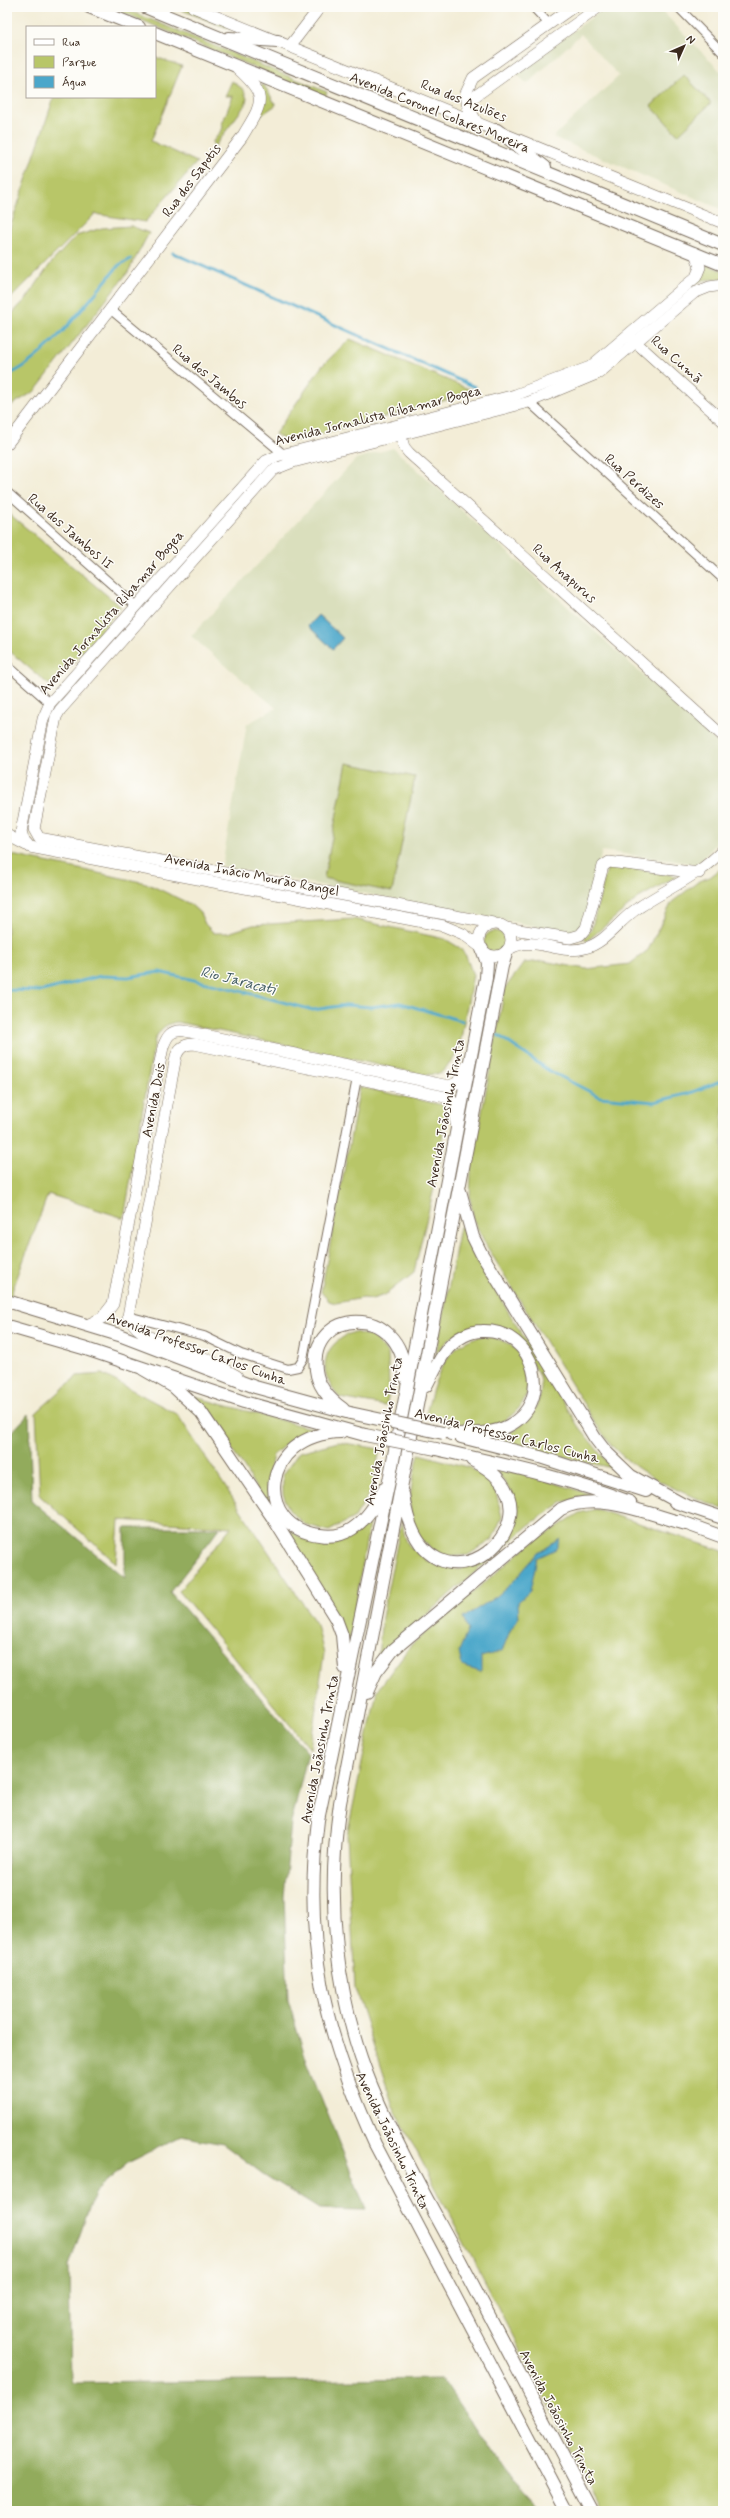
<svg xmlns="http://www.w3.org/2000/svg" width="730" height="2518" viewBox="0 0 730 2518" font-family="Mynerve,sans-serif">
  <rect width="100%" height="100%" fill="#fdfcf7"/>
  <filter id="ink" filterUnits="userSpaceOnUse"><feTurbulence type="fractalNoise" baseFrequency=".025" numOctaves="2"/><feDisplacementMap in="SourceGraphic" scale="8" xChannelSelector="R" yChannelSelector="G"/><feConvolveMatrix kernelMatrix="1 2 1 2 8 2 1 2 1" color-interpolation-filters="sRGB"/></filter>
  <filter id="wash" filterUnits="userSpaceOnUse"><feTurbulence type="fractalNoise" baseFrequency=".012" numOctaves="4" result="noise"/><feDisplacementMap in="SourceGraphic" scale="16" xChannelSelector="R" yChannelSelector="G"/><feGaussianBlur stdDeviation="0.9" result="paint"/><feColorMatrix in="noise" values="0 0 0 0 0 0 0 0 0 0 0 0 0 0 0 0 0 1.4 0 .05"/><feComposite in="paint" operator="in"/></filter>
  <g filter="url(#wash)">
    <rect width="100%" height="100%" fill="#f3edd7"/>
    <g fill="#dadfbd">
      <polygon points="606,7 658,7 723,74 723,210 553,137 619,76 581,34 527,84 516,73"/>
      <polygon points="393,448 723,748 723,837 697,864 602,851 583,924 571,933 222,866 247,724 276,708 191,636 356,459"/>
    </g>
    <g fill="#b8c668" stroke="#7a7843">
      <polygon points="110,7 120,7 327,92 325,97"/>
      <polygon points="174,7 183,7 240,29 230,29"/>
      <polygon points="155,57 182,66 151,141 197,162 145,222 95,214 7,302 7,237 54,97 155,97"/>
      <polygon points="684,75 711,103 678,135 651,106"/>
      <polygon points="232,81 244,90 247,99 245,105 215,146 212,143 223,128 222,124 233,96 225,96"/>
      <polygon points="264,85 276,105 260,116 261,86"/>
      <polygon points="131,226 149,233 128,272 35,391 7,408 7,319 27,298 51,263 76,236 102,228"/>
      <polygon points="705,264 723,271 723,279 703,280 686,289 704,273"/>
      <polygon points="350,339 476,392 290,442 275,434 322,366"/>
      <polygon points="7,512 121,607 55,684 48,684 7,649"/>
      <polygon points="347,763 415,777 392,892 324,878"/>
      <path d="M7 854 146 883 190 904 200 913 205 924 214 933H228L253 925 353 919 445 939 460 948 466 956 473 975 459 1049 452 1061 441 1073 426 1075 177 1022C165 1024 161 1028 155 1039L124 1218 48 1194 10 1297 7 1296Z"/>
      <polygon points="612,865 677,876 637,899 587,941 584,938 591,931 607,869"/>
      <path d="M723 867V1509C686 1494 646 1479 617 1451 609 1444 603 1433 596 1424L486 1245 474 1221 470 1198 471 1171 505 988 524 963 543 961 586 969 630 964 648 950 672 902 699 881 710 877Z"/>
      <circle cx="495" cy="942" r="11"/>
      <polygon points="360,1087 443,1105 445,1109 442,1128 443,1150 414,1272 385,1295 372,1299 363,1298 336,1303 329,1301 321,1292"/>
      <path d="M460 1227 463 1228 472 1252 578 1426 612 1468 493 1440C498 1437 503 1437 508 1434 527 1425 546 1400 540 1377 537 1367 513 1340 505 1330 475 1320 455 1329 436 1354Z"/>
      <path d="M354 1332 373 1337 388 1353 389 1392 386 1406 340 1398C316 1373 321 1344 354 1332Z"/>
      <path d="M482 1336C550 1341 542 1431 470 1427 456 1426 439 1418 426 1414 435 1380 444 1343 482 1336Z"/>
      <polygon points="102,1374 177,1414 317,1625 324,1654 310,1749 179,1591 231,1527 119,1520 116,1563 40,1496 36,1413 77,1376"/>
      <polygon points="195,1397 317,1430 293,1438 273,1455 266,1487 288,1529 303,1539 339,1542 369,1524 348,1652 245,1469"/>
      <polygon points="338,1442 380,1449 372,1489 355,1517 329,1531 304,1524 289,1510 283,1494 283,1475 299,1452"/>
      <path d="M419 1454 471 1468 495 1488 502 1517 492 1540 468 1555 445 1557C438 1552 428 1547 422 1540 402 1517 412 1481 419 1454Z"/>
      <path d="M497 1470 523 1473 599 1497 585 1496 561 1503 529 1525 378 1657 382 1617 402 1520C403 1527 404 1537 408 1544 410 1548 417 1552 421 1556 462 1588 520 1553 514 1503 512 1492 503 1480 497 1470Z"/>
      <polygon points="596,1509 723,1551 723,2511 604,2511 393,2106 355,1988 347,1835 377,1691 410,1646 526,1547 579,1513"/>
    </g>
    <polygon fill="#92ab5c" stroke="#666a3d" points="29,1414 32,1501 125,1578 125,1528 220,1528 170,1592 308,1753 291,1823 284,1896 288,2000 307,2062 366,2210 319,2209 263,2174 223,2144 181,2136 128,2163 95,2191 69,2266 71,2383 442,2379 510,2480 539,2511 7,2511 7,1437"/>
    <g fill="#4ca7ca" stroke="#446874">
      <polygon points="318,615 343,638 333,649 308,626"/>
      <polygon points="560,1539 556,1549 537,1558 530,1591 518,1602 519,1617 510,1631 502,1651 481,1657 481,1672 462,1666 459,1651 468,1630 463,1618 497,1596 512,1583 538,1553"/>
    </g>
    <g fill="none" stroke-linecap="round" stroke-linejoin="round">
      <g stroke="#4ca7ca" stroke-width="3">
        <polyline points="173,253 475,387"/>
        <path d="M7 375C42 364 94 294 119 265L131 259"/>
        <polyline points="7,990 42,991 101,976 128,977 159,972 229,988 313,1010 346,1005 371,1007 400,1003 462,1021"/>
        <polyline points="498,1035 548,1070 600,1097 654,1102 690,1093 723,1080"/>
      </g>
    </g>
  </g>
  <g filter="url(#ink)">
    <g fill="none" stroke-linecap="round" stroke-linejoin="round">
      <defs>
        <g id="street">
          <polyline points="533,7 549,24"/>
          <polyline points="678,7 723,53"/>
          <polyline points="111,310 287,457"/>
          <polyline points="529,402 723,579"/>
          <polyline points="7,492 136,606"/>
          <polyline points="7,665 50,703"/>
          <polyline points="128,1316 204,1336 241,1354 288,1369 298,1367 303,1359 357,1078"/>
        </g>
        <g id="secondary">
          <polyline points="193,7 723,223"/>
          <polyline points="290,46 320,7"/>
          <polyline points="468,109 466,93 473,78 573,7"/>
          <path d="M477 122C471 114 468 105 474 97L599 7"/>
          <polyline points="631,338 723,421"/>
          <polyline points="399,429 404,447 409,453 723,736"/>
          <path d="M7 444 242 137C262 103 270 97 237 68"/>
          <polyline points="7,835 26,845"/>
          <polyline points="493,923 39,838 34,829 56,717 60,710 273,470 293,462 529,402 599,373 694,293 709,287 723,285"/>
          <circle cx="495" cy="940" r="16"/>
          <polyline points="506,928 570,938 580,935 586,928 603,866 609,862 699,873"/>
          <polyline points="482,948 463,934 444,926 30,847 23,839 21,832 43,719 50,703 266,461 277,456 515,395 590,367 696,277 700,267 695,253"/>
          <path d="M508 950C532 933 559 956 585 948 606 943 620 919 638 908 668 888 697 877 723 850"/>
          <path d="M87 1325 102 1318 113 1304 163 1047C167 1036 171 1029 185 1031L449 1086 457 1083 468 1064"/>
          <path d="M237 1376C226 1370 215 1362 202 1357 178 1347 140 1341 128 1316L176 1056C179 1048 184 1044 194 1044L450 1098 453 1102 456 1124"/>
        </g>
        <g id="primary">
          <polyline points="89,7 139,27"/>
          <polyline points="145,7 723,245"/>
          <polyline points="155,33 723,265"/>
          <polyline points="229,38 278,41"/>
          <polyline points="497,130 545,167"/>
          <path d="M482 949 487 963 486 978 389 1481 318 1820C303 1943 324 2033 375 2144L568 2511"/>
          <path d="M507 951 502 966 340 1803C326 1899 335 1997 372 2087 397 2147 430 2204 461 2262 504 2345 548 2428 592 2511"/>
          <polyline points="460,1191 473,1237 481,1253 595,1438 605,1451 631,1476 682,1504"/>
          <polyline points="7,1301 119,1335 255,1387 350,1413"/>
          <polyline points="7,1326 83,1348 244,1402 365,1435"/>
          <polyline points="143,1369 174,1387 201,1412 275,1521 336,1619 342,1635 345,1668"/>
          <path d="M426 1386C433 1373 439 1358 449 1347 457 1338 470 1331 482 1331 535 1329 556 1402 508 1426 491 1435 469 1433 451 1434"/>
          <path d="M343 1409C329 1399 318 1387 316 1370 308 1309 403 1300 405 1377"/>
          <path d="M341 1432C259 1434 253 1528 320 1535 332 1537 343 1535 352 1529 367 1519 376 1504 384 1489"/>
          <polyline points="461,1437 540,1457 646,1491"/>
          <path d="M436 1449C504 1465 564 1477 630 1502"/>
          <path d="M403 1494C424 1643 582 1513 472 1460"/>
          <polyline points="675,1502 723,1518"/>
          <polyline points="679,1521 723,1537"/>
          <path d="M367 1692 376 1672 393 1650 561 1509C598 1491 648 1514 686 1524"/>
        </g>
      </defs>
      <use href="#street" stroke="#7b6e5f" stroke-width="10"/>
      <use href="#secondary" stroke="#7b6e5f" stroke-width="12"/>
      <use href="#primary" stroke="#7b6e5f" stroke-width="14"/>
      <use href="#street" stroke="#fff" stroke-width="8"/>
      <use href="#secondary" stroke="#fff" stroke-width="11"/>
      <use href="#primary" stroke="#fff" stroke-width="12"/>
      <defs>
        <g id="primary-bridge">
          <polyline points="350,1413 443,1433"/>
          <polyline points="365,1435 436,1449"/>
        </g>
      </defs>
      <use href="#primary-bridge" stroke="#7b6e5f" stroke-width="14" stroke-linecap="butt"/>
      <use href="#primary-bridge" stroke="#fff" stroke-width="12"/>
    </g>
  </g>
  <g text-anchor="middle" stroke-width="3" stroke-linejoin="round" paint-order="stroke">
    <g font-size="14" fill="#3b2a1e" stroke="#fdfcf7">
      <text transform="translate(464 100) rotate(22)" y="5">Rua dos Azulões</text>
      <text transform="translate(440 112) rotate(22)" y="5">Avenida Coronel Colares Moreira</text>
      <text transform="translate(191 180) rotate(-53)" y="5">Rua dos Sapotis</text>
      <text transform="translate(677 359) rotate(42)" y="5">Rua Cumã</text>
      <text transform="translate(210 376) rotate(40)" y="5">Rua dos Jambos</text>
      <text transform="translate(378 415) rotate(-14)" y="5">Avenida Jornalista Ribamar Bogea</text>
      <text transform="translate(635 481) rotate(42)" y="5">Rua Perdizes</text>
      <text transform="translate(71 531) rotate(41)" y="5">Rua dos Jambos II</text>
      <text transform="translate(565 573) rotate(42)" y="5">Rua Anapurus</text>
      <text transform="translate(111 612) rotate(-49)" y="5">Avenida Jornalista Ribamar Bogea</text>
      <text transform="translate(252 874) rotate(11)" y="5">Avenida Inácio Mourão Rangel</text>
      <text transform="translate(153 1100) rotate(-79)" y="5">Avenida Dois</text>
      <text transform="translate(445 1113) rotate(-79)" y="5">Avenida Joãosinho Trinta</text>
      <text transform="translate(197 1348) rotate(20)" y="5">Avenida Professor Carlos Cunha</text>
      <text transform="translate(383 1431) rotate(-79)" y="5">Avenida Joãosinho Trinta</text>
      <text transform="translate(507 1435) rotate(14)" y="5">Avenida Professor Carlos Cunha</text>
      <text transform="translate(319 1749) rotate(-79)" y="5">Avenida Joãosinho Trinta</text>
      <text transform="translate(393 2140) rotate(64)" y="5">Avenida Joãosinho Trinta</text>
      <text transform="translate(559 2417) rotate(62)" y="5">Avenida Joãosinho Trinta</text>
    </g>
    <g font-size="15" font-style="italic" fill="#425c63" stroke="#fdfcf7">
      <text transform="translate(238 980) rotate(14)" y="5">Rio Jaracati</text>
    </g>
  </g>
  <rect width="730" height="2518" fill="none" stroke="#fdfcf7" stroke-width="24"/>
  <rect x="26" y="26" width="130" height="72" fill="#fdfcf7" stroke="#afa8a0"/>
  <rect x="34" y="39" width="20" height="6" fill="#ffffff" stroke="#afa8a0"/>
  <text x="62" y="46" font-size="12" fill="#3b2a1e">Rua</text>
  <rect x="34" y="56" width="20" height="12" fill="#b8c668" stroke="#afa8a0"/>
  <text x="62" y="66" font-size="12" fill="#3b2a1e">Parque</text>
  <rect x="34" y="76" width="20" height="12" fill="#4ca7ca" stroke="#afa8a0"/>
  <text x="62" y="86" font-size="12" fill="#3b2a1e">Água</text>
  <g transform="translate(684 46) rotate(45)" stroke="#fdfcf7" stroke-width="3" paint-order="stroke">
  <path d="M0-3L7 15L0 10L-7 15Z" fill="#3b2a1e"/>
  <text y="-6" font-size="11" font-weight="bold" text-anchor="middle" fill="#3b2a1e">N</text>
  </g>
</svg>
